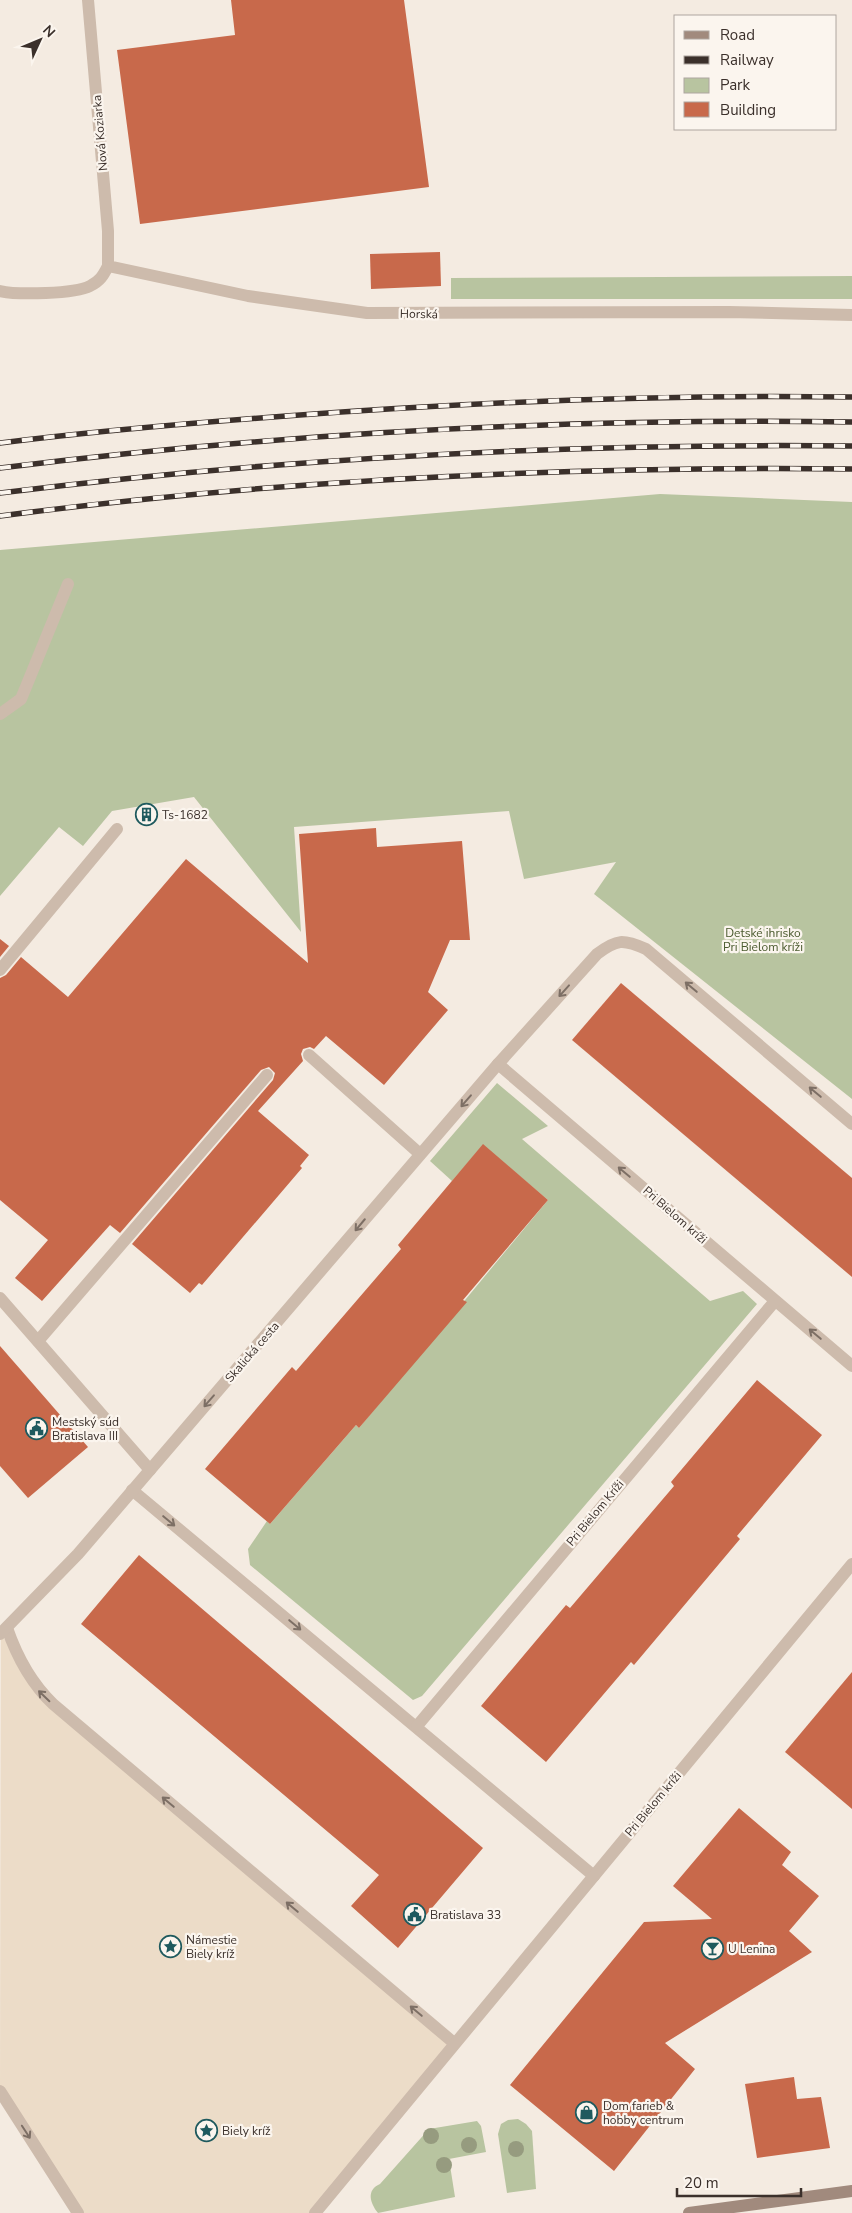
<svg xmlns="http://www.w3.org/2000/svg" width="852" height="2213" viewBox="0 0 852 2213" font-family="'Nunito Sans',sans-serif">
  <rect width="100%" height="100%" fill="#f4ebe1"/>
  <g fill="#b8c4a0">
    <polygon points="852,276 852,299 451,299 451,278"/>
    <polygon points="660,494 852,502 852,1099 594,894 616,862 524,879 509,811 294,827 301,932 194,797 112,811 83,846 59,827 0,896 0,550"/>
    <polygon points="497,1083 548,1126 522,1139 710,1301 743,1291 757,1304 422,1696 413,1700 250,1565 248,1549 267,1521 270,1524 356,1425 359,1428 548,1200 483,1145 452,1181 430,1161"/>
    <polygon points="518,2119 526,2124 532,2131 536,2189 507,2193 498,2134 501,2124 508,2120"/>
    <path d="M477 2121 481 2126 486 2152 449 2159 455 2197 378 2213C370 2203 366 2190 380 2184L429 2129Z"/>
  </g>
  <polygon fill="#ecdcc8" points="1,1633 35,1687 454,2043 315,2213 78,2213 0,2091"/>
  <g fill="#c8694b">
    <polygon points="231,0 404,0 429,187 140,224 117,50 235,35"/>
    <polygon points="440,252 441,286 371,289 370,254"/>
    <polygon points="376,828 377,847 462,841 470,940 450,940 428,992 448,1010 384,1085 326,1036 314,1049 310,1047 303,1049 301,1054 303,1061 258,1111 309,1155 300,1166 302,1168 202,1285 199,1283 190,1293 132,1244 273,1080 275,1073 269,1067 261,1070 120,1233 110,1225 42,1301 15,1278 48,1240 0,1200 0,978 6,975 21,957 68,997 186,859 308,963 299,834"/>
    <polygon points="0,939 9,946 0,957"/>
    <polygon points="621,983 852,1178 852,1277 572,1040"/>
    <polygon points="483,1144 548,1200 463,1300 467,1302 359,1428 356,1425 270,1524 205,1469 292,1367 296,1371 401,1249 398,1245"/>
    <polygon points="0,1346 88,1447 28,1498 0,1466"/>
    <polygon points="757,1380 822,1435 737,1536 740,1539 634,1665 631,1662 546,1762 481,1706 566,1605 570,1608 674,1486 671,1482"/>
    <polygon points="139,1555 483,1848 398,1948 351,1906 379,1875 81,1624"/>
    <polygon points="852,1672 852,1809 785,1752"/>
    <polygon points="739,1808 791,1852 782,1865 819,1896 789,1931 812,1952 665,2043 695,2069 614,2171 510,2085 644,1922 712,1919 673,1886"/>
    <polygon points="794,2077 797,2099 821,2097 830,2148 757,2158 745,2084"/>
  </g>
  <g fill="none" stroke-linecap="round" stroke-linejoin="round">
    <g stroke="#cdbbac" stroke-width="12">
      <path d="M0 291C17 295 75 294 90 286 100 281 103 276 108 266"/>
      <polyline points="0,714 21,699 68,584"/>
    </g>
    <g stroke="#cdbbac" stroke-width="12">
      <polyline points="88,0 108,231 108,266 248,296 367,313 729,312 852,315"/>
      <polyline points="0,970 117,829"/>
      <polyline points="309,1055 420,1154"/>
      <polyline points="498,1064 852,1366"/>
      <polyline points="0,1298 150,1470"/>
      <polyline points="38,1341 267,1075"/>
      <polyline points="132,1490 594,1876"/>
      <path d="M7 1628C17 1657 30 1682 53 1704L454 2043"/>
      <path d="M0 1634 78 1554 498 1064 597 954C617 939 623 939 646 949L852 1124"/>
      <polyline points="417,1726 775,1301"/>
      <polyline points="0,2091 78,2213"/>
      <polyline points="315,2213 852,1564"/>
    </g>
    <polyline stroke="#a18a7d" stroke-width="12" points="689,2213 852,2191"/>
    <defs>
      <g id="rail">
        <path d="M0 443C95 431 191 423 286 416 474 402 663 394 852 397"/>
        <path d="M0 468C282 433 568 418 852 422"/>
        <path d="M0 493C282 458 567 443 852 446"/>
        <path d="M0 516C282 479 568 466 852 469"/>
      </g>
    </defs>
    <use href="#rail" stroke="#3b302b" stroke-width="5.5"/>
    <use href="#rail" stroke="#fbf5ee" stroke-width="4" stroke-dasharray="11" stroke-linecap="butt"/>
  </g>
  <g fill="#969b7f">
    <circle cx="431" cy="2136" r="8"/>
    <circle cx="469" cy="2145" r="8"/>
    <circle cx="516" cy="2149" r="8"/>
    <circle cx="444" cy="2165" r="8"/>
  </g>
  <defs><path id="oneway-shaft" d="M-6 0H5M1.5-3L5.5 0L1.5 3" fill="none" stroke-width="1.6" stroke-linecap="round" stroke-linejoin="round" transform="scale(1.25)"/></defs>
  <g stroke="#7d6f65">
    <use href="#oneway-shaft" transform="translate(691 987) rotate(-140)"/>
    <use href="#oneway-shaft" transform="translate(564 991) rotate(132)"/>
    <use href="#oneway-shaft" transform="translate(815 1092) rotate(-140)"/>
    <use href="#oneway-shaft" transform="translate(466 1101) rotate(131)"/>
    <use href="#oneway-shaft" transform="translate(624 1172) rotate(-140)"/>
    <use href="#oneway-shaft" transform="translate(360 1225) rotate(130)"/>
    <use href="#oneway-shaft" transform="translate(815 1334) rotate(-140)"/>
    <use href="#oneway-shaft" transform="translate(209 1401) rotate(131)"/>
    <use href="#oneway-shaft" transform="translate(169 1521) rotate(40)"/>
    <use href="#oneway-shaft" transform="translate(295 1625) rotate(40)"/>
    <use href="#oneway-shaft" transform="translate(44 1696) rotate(-136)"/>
    <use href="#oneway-shaft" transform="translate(168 1802) rotate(-140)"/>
    <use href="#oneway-shaft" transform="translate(292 1907) rotate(-140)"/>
    <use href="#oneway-shaft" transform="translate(416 2011) rotate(-140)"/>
    <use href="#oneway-shaft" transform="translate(26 2132) rotate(57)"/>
  </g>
  <defs>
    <symbol id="building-ring" viewBox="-11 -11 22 22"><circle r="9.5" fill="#fbf5ee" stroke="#1f5a5e" stroke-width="1.5"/><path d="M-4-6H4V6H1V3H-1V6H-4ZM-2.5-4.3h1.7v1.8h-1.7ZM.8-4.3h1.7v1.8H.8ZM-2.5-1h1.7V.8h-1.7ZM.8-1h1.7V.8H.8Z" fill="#1f5a5e"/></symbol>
    <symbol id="civic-ring" viewBox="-11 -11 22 22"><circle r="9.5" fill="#fbf5ee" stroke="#1f5a5e" stroke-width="1.5"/><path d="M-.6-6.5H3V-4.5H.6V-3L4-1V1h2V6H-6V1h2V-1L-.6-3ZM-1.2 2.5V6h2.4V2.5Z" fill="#1f5a5e"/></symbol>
    <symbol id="sight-ring" viewBox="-11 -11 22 22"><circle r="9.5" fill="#fbf5ee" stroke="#1f5a5e" stroke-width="1.5"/><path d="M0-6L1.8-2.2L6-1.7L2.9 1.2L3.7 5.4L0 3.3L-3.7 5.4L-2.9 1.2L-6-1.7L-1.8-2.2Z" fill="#1f5a5e"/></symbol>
    <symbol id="bar-ring" viewBox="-11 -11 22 22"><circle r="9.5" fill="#fbf5ee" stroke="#1f5a5e" stroke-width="1.5"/><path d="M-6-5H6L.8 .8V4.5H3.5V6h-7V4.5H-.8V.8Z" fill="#1f5a5e"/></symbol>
    <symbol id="shop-ring" viewBox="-11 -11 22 22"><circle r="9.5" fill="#fbf5ee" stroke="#1f5a5e" stroke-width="1.5"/><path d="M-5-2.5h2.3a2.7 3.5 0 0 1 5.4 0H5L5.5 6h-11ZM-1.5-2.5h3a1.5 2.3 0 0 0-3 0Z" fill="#1f5a5e"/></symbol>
  </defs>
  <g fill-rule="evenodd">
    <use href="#building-ring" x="134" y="802" width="25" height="25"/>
    <use href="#civic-ring" x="24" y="1416" width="25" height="25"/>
    <use href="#civic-ring" x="402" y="1902" width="25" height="25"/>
    <use href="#sight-ring" x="158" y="1934" width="25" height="25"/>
    <use href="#bar-ring" x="700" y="1936" width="25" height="25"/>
    <use href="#shop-ring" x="574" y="2100" width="25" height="25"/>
    <use href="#sight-ring" x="194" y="2118" width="25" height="25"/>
  </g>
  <g text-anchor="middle" stroke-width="4.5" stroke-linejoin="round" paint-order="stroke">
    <g font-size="12" fill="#3b302b" stroke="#fbf5ee">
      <text transform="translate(100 133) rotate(-95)" y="4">Nová Koziarka</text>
      <text transform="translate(419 314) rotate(1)" y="4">Horská</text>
      <text transform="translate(675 1215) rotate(41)" y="4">Pri Bielom kríži</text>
      <text transform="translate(252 1352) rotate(-49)" y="4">Skalická cesta</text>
      <text transform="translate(595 1513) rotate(-50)" y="4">Pri Bielom Kríži</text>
      <text transform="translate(653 1804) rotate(-50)" y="4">Pri Bielom kríži</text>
    </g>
    <g font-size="12" fill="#3b302b" stroke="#fbf5ee" text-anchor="start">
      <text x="162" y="819">Ts-1682</text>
      <text x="52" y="1426">Mestský súd<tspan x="52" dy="14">Bratislava III</tspan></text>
      <text x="430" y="1919">Bratislava 33</text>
      <text x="186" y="1944">Námestie<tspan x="186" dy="14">Biely kríž</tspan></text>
      <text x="728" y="1953">U Lenina</text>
      <text x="603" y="2110">Dom farieb &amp;<tspan x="603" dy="14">hobby centrum</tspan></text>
      <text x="222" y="2135">Biely kríž</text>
    </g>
    <g font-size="12" fill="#4a5a2e" stroke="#fbf5ee">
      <text x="763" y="937">Detské ihrisko<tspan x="763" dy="14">Pri Bielom kríži</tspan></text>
    </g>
  </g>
  <rect x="674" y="15" width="162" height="115" fill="#fbf5ee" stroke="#aea6a0"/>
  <rect x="684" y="31" width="25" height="8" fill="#a18a7d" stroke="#aea6a0"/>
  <text x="720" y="40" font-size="15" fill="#3b302b">Road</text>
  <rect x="684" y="56" width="25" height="8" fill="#3b302b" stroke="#aea6a0"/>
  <text x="720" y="65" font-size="15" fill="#3b302b">Railway</text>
  <rect x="684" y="78" width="25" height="15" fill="#b8c4a0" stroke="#aea6a0"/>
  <text x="720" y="90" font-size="15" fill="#3b302b">Park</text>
  <rect x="684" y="102" width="25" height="15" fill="#c8694b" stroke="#aea6a0"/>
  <text x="720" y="115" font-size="15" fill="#3b302b">Building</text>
  <g transform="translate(40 40) rotate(46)" stroke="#fbf5ee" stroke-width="4" paint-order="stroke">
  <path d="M0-4L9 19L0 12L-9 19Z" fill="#3b302b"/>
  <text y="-8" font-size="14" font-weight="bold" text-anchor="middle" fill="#3b302b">N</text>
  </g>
  <path d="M677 2188v8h124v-8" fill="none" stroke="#3b302b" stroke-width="2.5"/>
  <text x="684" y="2188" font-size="15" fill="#3b302b" stroke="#fbf5ee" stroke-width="4" paint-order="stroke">20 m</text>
</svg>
